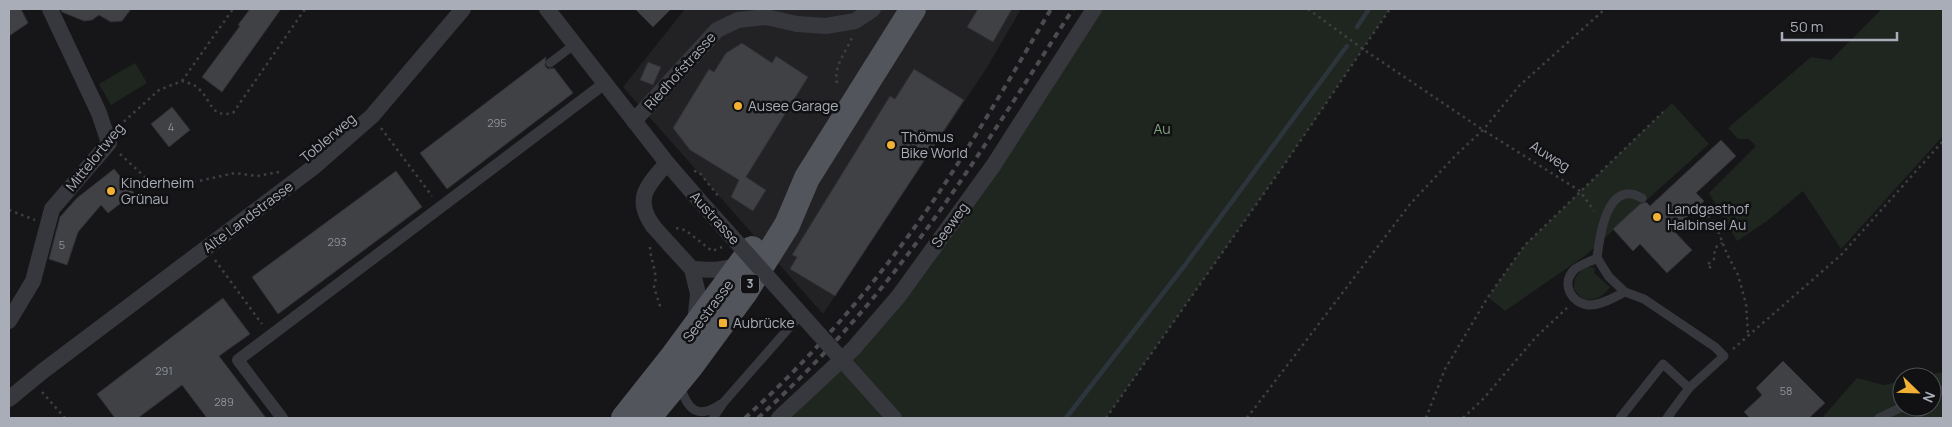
<svg xmlns="http://www.w3.org/2000/svg" width="1952" height="427" viewBox="0 0 1952 427" font-family="Manrope,sans-serif">
  <rect width="100%" height="100%" fill="#161618"/>
  <polygon fill="#222225" points="685,9 1021,9 986,69 823,314 623,87"/>
  <g fill="#1e261f">
    <polygon points="1094,9 1390,9 1286,162 1106,418 779,418 898,297"/>
    <polygon points="1882,9 1943,9 1943,136 1841,249 1803,191 1767,221 1737,241 1709,193 1756,146 1749,139 1738,139 1728,128 1811,57 1831,60"/>
    <polygon points="135,63 147,83 111,105 99,84"/>
    <polygon points="1672,103 1709,144 1586,255 1505,311 1488,297 1525,245"/>
    <path d="M1585 266 1595 268 1594 273 1610 287C1603 297 1592 303 1581 298L1574 289 1575 278Z"/>
    <polygon points="1943,372 1943,418 1822,418 1857,378 1884,385 1902,381 1902,407 1932,407 1932,377 1918,377"/>
  </g>
  <g fill="none" stroke-linecap="round" stroke-linejoin="round">
    <g stroke="#2c353c" stroke-width="4.5">
      <polyline points="1357,27 1369,9"/>
      <polyline points="1066,418 1185,265 1347,46"/>
    </g>
  </g>
  <g fill="#404145" stroke="#303034">
    <polygon points="9,9 21,9 28,23 9,36"/>
    <polygon points="61,9 131,9 122,21 111,22 99,15 92,20 84,21 62,12"/>
    <polygon points="250,9 281,9 222,92 202,77 240,26 238,25"/>
    <polygon points="635,9 671,9 653,27"/>
    <polygon points="978,9 1012,9 993,42 967,27"/>
    <polygon points="742,43 772,63 776,56 808,77 746,177 766,190 753,211 731,197 739,180 690,150 673,128 709,69 714,72 726,53"/>
    <polygon points="546,57 545,66 548,69 554,68 573,93 447,189 420,153"/>
    <polygon points="648,62 661,67 653,85 640,80"/>
    <polygon points="914,69 964,100 835,296 790,269 797,257 792,255 890,96 895,99"/>
    <polygon points="172,107 190,130 169,147 151,124"/>
    <polygon points="1721,140 1736,156 1696,193 1704,201 1673,230 1692,250 1667,273 1640,244 1633,251 1613,229 1640,204 1646,202 1650,206"/>
    <polygon points="114,169 134,193 108,213 101,205 78,232 67,265 49,259 60,217 77,198"/>
    <polygon points="396,171 422,207 278,314 252,277"/>
    <polygon points="223,298 250,334 219,356 266,418 207,418 182,385 138,418 115,418 97,394"/>
    <polygon points="1783,361 1825,403 1809,418 1750,418 1744,412 1762,395 1756,388"/>
  </g>
  <g fill="none" stroke-linecap="round" stroke-linejoin="round">
    <g stroke="#3d3f44" stroke-width="2.5" stroke-dasharray="2.5 4" stroke-linecap="butt">
      <polyline points="1308,9 1363,49 1483,130 1580,191 1594,211"/>
      <polyline points="182,81 233,9"/>
      <path d="M837 83C833 68 846 51 852 38"/>
      <path d="M119 126 159 90 182 81C189 83 196 85 200 90 212 102 211 118 233 113L305 9"/>
      <polyline points="381,128 432,196"/>
      <polyline points="120,154 146,178 176,186 235,173 257,176 279,172"/>
      <polyline points="694,171 699,172 719,197"/>
      <polyline points="1699,206 1715,223 1727,254 1738,275 1746,304 1748,334"/>
      <polyline points="9,210 35,220"/>
      <polyline points="676,228 685,230 712,251 722,247"/>
      <path d="M650 247C650 260 659 275 654 287L661 309"/>
      <polyline points="215,260 262,324"/>
      <polyline points="1711,268 1707,265 1714,259 1715,248 1722,243"/>
      <polyline points="1733,349 1841,255 1943,141"/>
      <polyline points="42,392 65,418"/>
      <polyline points="1106,418 1286,162 1390,9"/>
      <polyline points="1247,418 1411,203 1456,155 1483,130 1519,86 1605,9"/>
      <polyline points="1426,418 1445,369 1488,297 1525,245 1663,112"/>
      <polyline points="1463,418 1484,398 1536,337 1567,308"/>
    </g>
    <g stroke="#37383d" stroke-width="9">
      <polyline points="550,63 575,44"/>
      <path d="M1642 198C1639 197 1635 194 1631 194 1605 191 1599 241 1597 258L1609 277 1625 292 1644 299 1715 347 1724 356 1689 388 1667 418"/>
      <path d="M1597 258C1590 262 1578 265 1573 271 1561 285 1572 303 1588 305 1600 306 1615 297 1625 292"/>
      <path d="M680 385C687 410 698 420 721 404"/>
      <polyline points="1932,393 1943,390"/>
      <polyline points="713,418 724,402 801,314"/>
      <polyline points="1620,418 1663,364 1689,388"/>
      <polyline points="1879,418 1902,407"/>
    </g>
    <polyline stroke="#37383d" stroke-width="12" points="282,418 238,360 605,83"/>
    <g stroke="#37383d" stroke-width="16">
      <polyline points="547,9 667,163 699,200"/>
      <polyline points="634,121 717,30 738,20 766,17 797,24 826,26 855,21 873,9"/>
      <path d="M653 226C633 198 648 185 667 163"/>
      <polyline points="670,245 692,269 698,294 695,323"/>
      <path d="M692 269C710 270 724 271 741 264"/>
      <polyline points="9,321 33,281 52,209 109,143 99,113 50,9"/>
      <polyline points="9,399 43,371 315,166 372,116 463,9"/>
      <polyline points="779,418 853,349 898,297 993,166 1094,9"/>
    </g>
    <g stroke="#53555c" stroke-width="26">
      <polyline points="624,418 674,355 752,249"/>
      <polyline points="648,418 690,367 745,292 787,225 807,178 913,9"/>
    </g>
    <g stroke="#4a4c52" stroke-width="4" stroke-dasharray="6 5" stroke-linecap="butt">
      <path d="M745 418C819 351 884 274 940 191 979 132 1015 70 1051 9"/>
      <path d="M758 418C804 376 848 330 887 281 956 195 1013 101 1073 9"/>
    </g>
    <g stroke="#37383d" stroke-width="16">
      <polyline points="699,200 894,418"/>
      <polyline points="653,226 670,245"/>
    </g>
  </g>
  <g fill="#f2b134" stroke="#111113" stroke-width="2">
    <circle cx="738" cy="106" r="5"/>
    <circle cx="891" cy="145" r="5"/>
    <circle cx="111" cy="191" r="5"/>
    <circle cx="1657" cy="217" r="5"/>
    <rect x="718" y="318" width="10" height="10" rx="2.5"/>
  </g>
  <g text-anchor="middle" stroke-width="5" stroke-linejoin="round" paint-order="stroke">
    <g font-size="11" fill="#8e929b">
      <text x="497" y="127">295</text>
      <text x="171" y="131">4</text>
      <text x="337" y="246">293</text>
      <text x="62" y="249">5</text>
      <text x="164" y="375">291</text>
      <text x="1786" y="395">58</text>
      <text x="224" y="406">289</text>
    </g>
    <rect fill="#111113" stroke="#7b7e86" stroke-width="1" x="741" y="274.5" width="18" height="19" rx="4"/>
    <g font-size="12" font-weight="bold" fill="#a8adb8">
      <text x="750" y="288">3</text>
    </g>
    <g font-size="14" fill="#a8adb8" stroke="#111113">
      <text transform="translate(680 71) rotate(-48)" y="5">Riedhofstrasse</text>
      <text transform="translate(328 138) rotate(-40)" y="5">Toblerweg</text>
      <text transform="translate(1550 156) rotate(32)" y="5">Auweg</text>
      <text transform="translate(95 157) rotate(-51)" y="5">Mittelortweg</text>
      <text transform="translate(248 217) rotate(-37)" y="5">Alte Landstrasse</text>
      <text transform="translate(715 218) rotate(48)" y="5">Austrasse</text>
      <text transform="translate(950 225) rotate(-54)" y="5">Seeweg</text>
      <text transform="translate(708 311) rotate(-53)" y="5">Seestrasse</text>
    </g>
    <g font-size="14" fill="#a8adb8" stroke="#111113" text-anchor="start">
      <text x="748" y="111">Ausee Garage</text>
      <text x="901" y="142">Thömus<tspan x="901" dy="16">Bike World</tspan></text>
      <text x="121" y="188">Kinderheim<tspan x="121" dy="16">Grünau</tspan></text>
      <text x="1667" y="214">Landgasthof<tspan x="1667" dy="16">Halbinsel Au</tspan></text>
      <text x="733" y="328">Aubrücke</text>
    </g>
    <g font-size="14" fill="#7fa381" stroke="#111113">
      <text x="1162" y="134">Au</text>
    </g>
  </g>
  <rect width="1952" height="427" fill="none" stroke="#a8adb8" stroke-width="20"/>
  <g transform="translate(1917 392) rotate(113)"><circle r="24" fill="#111113" stroke="#4d4f55"/>
  <path d="M0-4L9 19L0 12L-9 19Z" fill="#f2b134"/>
  <text y="-8" font-size="14" font-weight="bold" text-anchor="middle" fill="#a8adb8">N</text>
  </g>
  <path d="M1782 32v8h115v-8" fill="none" stroke="#a8adb8" stroke-width="2.5"/>
  <text x="1790" y="32" font-size="15" fill="#a8adb8" stroke="#111113" stroke-width="4" paint-order="stroke">50 m</text>
</svg>
